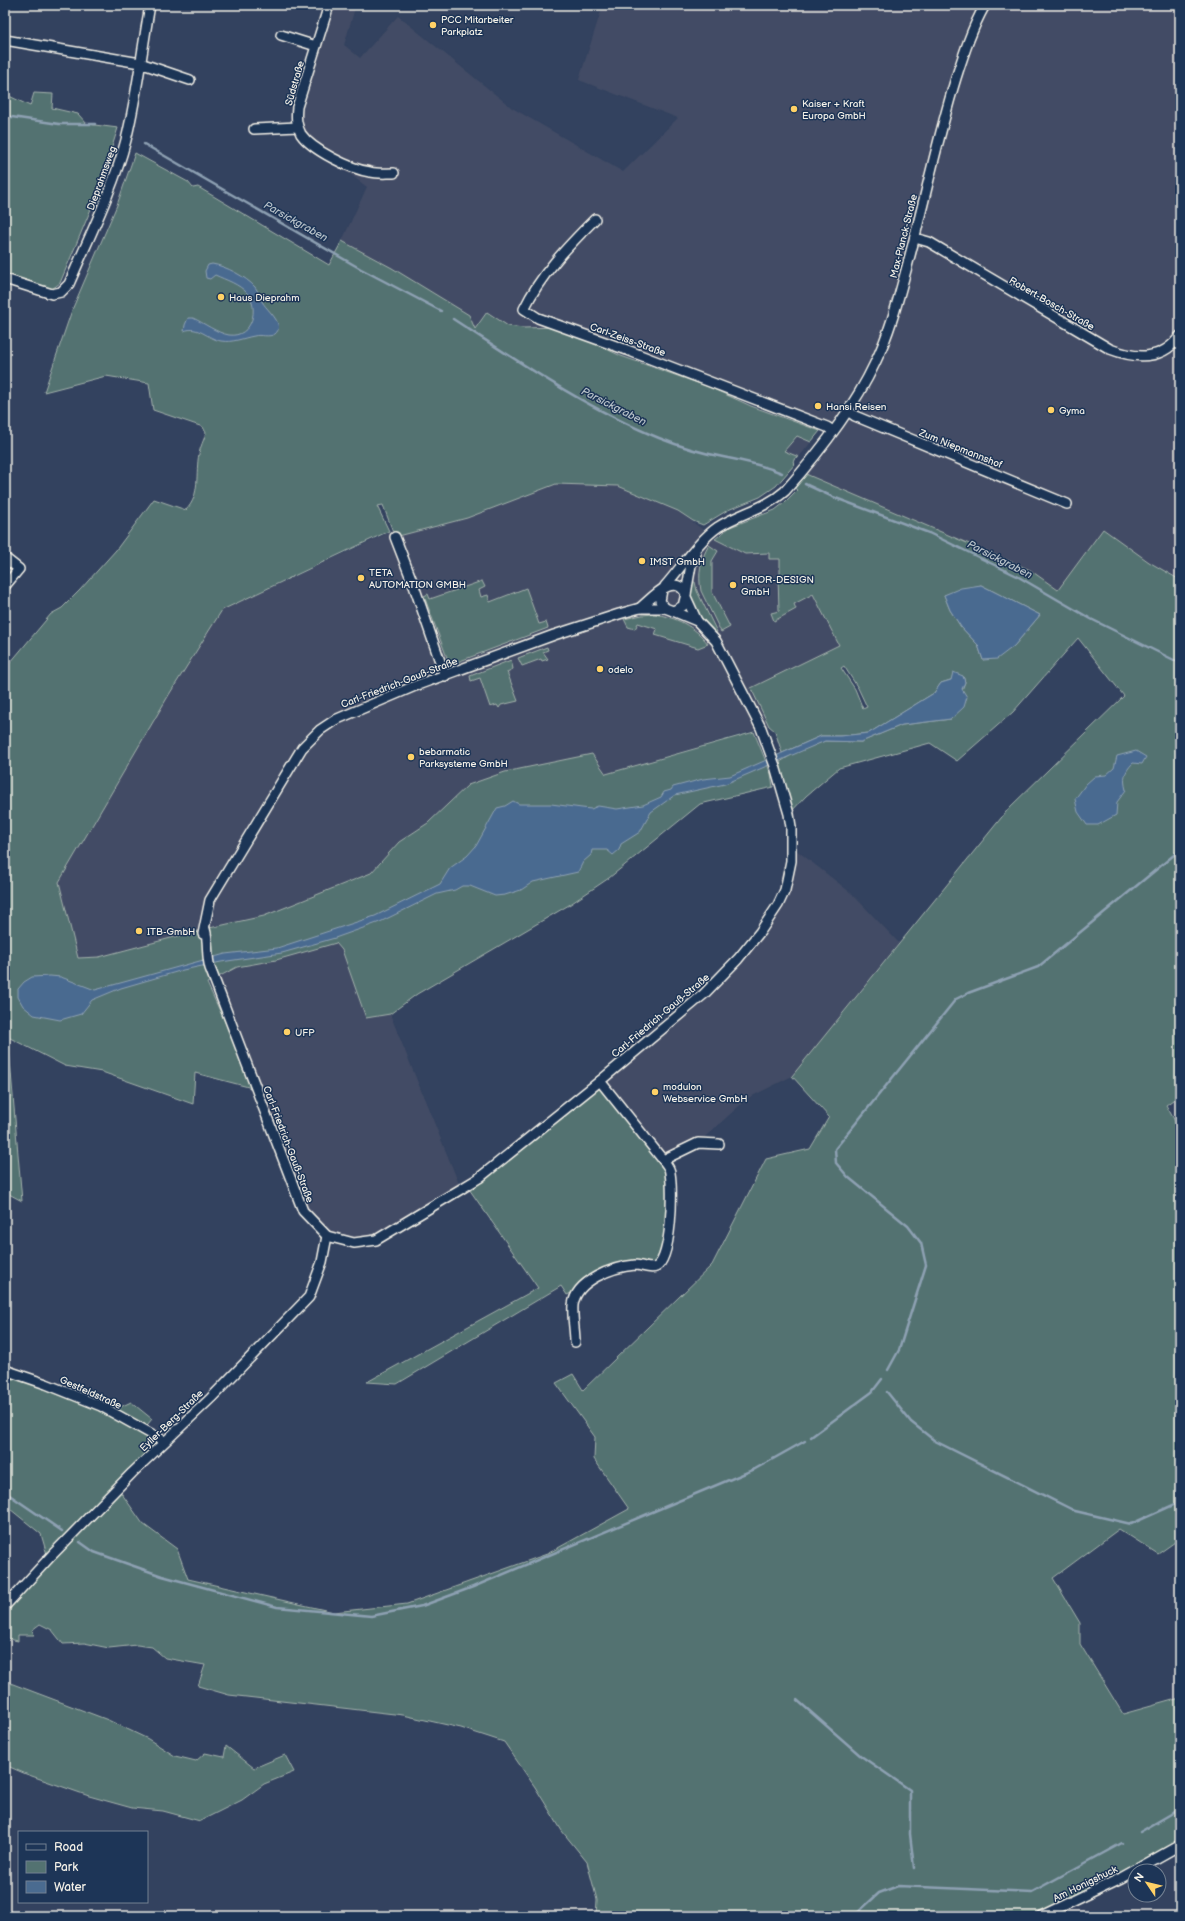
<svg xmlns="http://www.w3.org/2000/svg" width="1185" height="1921" viewBox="0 0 1185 1921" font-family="'Balsamiq Sans',sans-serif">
  <rect width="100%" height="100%" fill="#33425f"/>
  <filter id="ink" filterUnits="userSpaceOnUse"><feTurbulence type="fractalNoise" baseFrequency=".025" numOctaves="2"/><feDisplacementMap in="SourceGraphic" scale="8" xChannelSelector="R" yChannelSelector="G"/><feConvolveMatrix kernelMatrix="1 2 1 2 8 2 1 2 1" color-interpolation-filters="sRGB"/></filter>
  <g filter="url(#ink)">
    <g fill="#434c65">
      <polygon points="322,5 346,5 355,8 344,45 360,58 398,16 512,108 623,172 678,118 579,80 603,5 1180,5 1180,580 1149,562 1058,591 1030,570 801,472 833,431 560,327 523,328 508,326 487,312 475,329 469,315 392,268 342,241 367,187 350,174 321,158 304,144 295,133 291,120 293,106"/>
      <polygon points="797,436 811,442 799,457 784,451"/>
      <polygon points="556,484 618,486 678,511 715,539 745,554 770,553 780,559 780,575 778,575 779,611 774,620 796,609 794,604 813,594 840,645 752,688 769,726 606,774 592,754 505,772 468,785 428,823 399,842 371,873 264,916 205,929 99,957 78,958 59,882 170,693 222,610 393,531 395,537 467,518"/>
      <polygon points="791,846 851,893 899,943 792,1076 748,1098 698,1143 663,1160 600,1081 704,994 778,905"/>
      <polygon points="336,943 342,950 366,1018 390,1014 461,1189 376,1240 354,1243 327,1236 303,1211 215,980 237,967 276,960"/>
    </g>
    <g fill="#537271" stroke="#a4b2ac" fill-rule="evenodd">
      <polygon points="34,93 53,94 52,108 78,114 87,124 118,128 96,197 60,283 52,289 5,273 5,94 30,106"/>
      <path d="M135 153 188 182 193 188 198 187 329 265 342 241 392 268 469 315 475 329 487 312 508 326 523 328 560 327 621 356 709 387 751 406 820 431 811 442 797 436 784 451 799 457 795 458 793 462 795 464 776 486 760 497 728 510 703 525 693 521 678 511 618 486 556 484 467 518 395 537 383 505 377 506 389 531 222 610 170 693 59 882 78 958 99 957 205 929 264 916 371 873 399 842 428 823 468 785 505 772 592 754 606 774 754 732 771 774 773 787 700 804 609 878 569 905 417 994 390 1014 366 1018 342 950 336 943 276 960 237 967 207 983 256 1089 195 1073 193 1104 102 1072 65 1066 8 1037 22 1201 5 1192V669L51 614 62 608 80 590 116 550 154 499 186 510C201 495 195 473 199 454 200 447 204 440 206 433L203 427 153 410 149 383 106 376 44 392 72 310 117 205Z"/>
      <path d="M801 472 1030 570 1058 590 1103 529 1149 562 1180 580V1095L1166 1105 1180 1130V1546L1175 1542 1158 1554 1119 1529 1053 1578 1080 1623V1644L1123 1714 1180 1698V1845L1035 1916H596L597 1900 587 1862 562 1831 535 1787 504 1742 461 1728 403 1715 229 1695 198 1686 205 1665 165 1658 152 1647 137 1645 109 1648 84 1643 63 1644 52 1630 40 1624 32 1630 34 1635H18V1641L5 1638V1600L48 1558 41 1534 5 1505V1370L110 1412 131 1402 152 1419 143 1430 164 1442 117 1487 143 1524 177 1549 188 1579 334 1612 407 1604 547 1554 629 1509 594 1459 595 1437 556 1383 573 1374 583 1390 712 1265 766 1159 810 1149 829 1117 792 1076 1010 807 1124 696 1078 638 1013 712 957 761 930 743 839 768 806 796 789 814 780 762 796 752 825 741 861 742 902 725 951 719 965 682 963 676 941 683 934 693 869 733 840 736H821L782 753 775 731 769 726 751 688 839 645 813 594 794 604 796 609 774 621 771 613 779 611 778 575H780V559H769V553L745 554 715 539 730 527 775 510 784 503 797 490 791 485ZM981 585 1040 615 1014 646 983 660 978 645 961 627 950 610 944 595ZM844 666 858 688 867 707 863 709 855 689 841 668Z"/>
      <path d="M709 545 718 551 712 561V592L730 627 721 632 701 591C698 574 700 560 709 545Z"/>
      <polygon points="482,581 485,587 479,590 481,597 488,595 490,602 526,588 539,624 546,622 548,628 452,664 449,663 424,596 428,594 430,599"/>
      <polygon points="690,582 695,582 697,591 717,632 715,633 697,613 689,594"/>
      <path d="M654 614C675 617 695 626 708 644L698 648 655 635 657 629 638 623 635 629 628 627 624 619 642 615Z"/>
      <polygon points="547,647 548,650 543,652 548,659 542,661 541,659 522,666 518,658"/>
      <polygon points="511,660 513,669 507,672 518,701 501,705 499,708 497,705 490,707 480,678 471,681 470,676"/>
      <polygon points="600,1081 670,1171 670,1228 657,1266 616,1270 567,1295 561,1286 397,1384 367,1382 538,1288 467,1186"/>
      <polygon points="5,1681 108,1720 148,1739 175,1756 196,1761 205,1753 224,1757 226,1746 254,1768 285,1755 294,1772 264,1784 242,1800 200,1821 163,1811 132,1808 89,1796 26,1774 5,1765"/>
    </g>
    <g fill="#4a6b90" stroke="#8ea1b3">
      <path d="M212 264C226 266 246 277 255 287 259 292 260 298 263 303 268 311 286 325 275 334 269 338 260 334 254 336 243 338 233 343 221 341 208 339 198 325 184 331L185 325 188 318H193C204 323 217 333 229 335 252 338 260 308 247 293 239 284 226 280 215 275L210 279 206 278 205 271 208 265Z"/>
      <polygon points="981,585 1040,615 1014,646 997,659 983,660 978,645 961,627 950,610 944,595 961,588"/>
      <polygon points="953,672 963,676 965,682 962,689 967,697 964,707 951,719 902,725 861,742 825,741 725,784 675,795 651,812 640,832 621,844 619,850 613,855 607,850 592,850 591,855 583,862 578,872 533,882 521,890 505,895 495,896 470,886 462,886 455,890 437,894 380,922 335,938 282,953 221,962 183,970 121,988 92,1000 81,1014 60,1020 34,1015 23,1006 18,997 18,989 24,982 32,977 50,976 61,977 95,990 225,954 277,948 375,916 440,884 450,868 467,856 476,846 497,808 505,806 513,801 519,804 551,804 582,808 591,809 598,806 617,809 643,805 661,797 664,792 671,790 673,787 703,779 730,776 821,736 840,736 869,733 934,693 941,683 951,680"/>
      <path d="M1136 751 1146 757 1142 764 1133 763C1124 772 1123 778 1126 790L1117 802 1116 815 1098 825H1087L1078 812 1075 799 1086 784 1095 776 1106 775 1114 768 1117 756Z"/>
    </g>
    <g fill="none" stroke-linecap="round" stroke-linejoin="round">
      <g stroke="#8ea1b3" stroke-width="2.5">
        <polyline points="5,116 59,124 95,124"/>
        <polyline points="144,144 361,269 441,311"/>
        <path d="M453 319C519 362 586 408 659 438 679 446 702 453 723 457 744 461 762 465 782 473"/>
        <polyline points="805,484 833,497 929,533 1017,576 1091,619 1180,663"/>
        <polyline points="888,1370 899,1350 926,1265 921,1243 908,1226 848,1177 836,1163 835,1149 956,999 968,993 1038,967 1180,850"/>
        <polyline points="887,1392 911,1422 935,1441 1075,1511 1131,1524 1180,1502"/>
        <polyline points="811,1437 872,1392 882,1379"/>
        <polyline points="5,1492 62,1531"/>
        <polyline points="80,1542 94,1552 162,1576 277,1607 371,1616 422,1606 473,1587 755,1469 805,1441"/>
        <polyline points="797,1700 861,1756 910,1790 910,1834 914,1868"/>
        <polyline points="1178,1709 1180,1714"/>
        <polyline points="1140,1832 1171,1814 1180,1807"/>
        <polyline points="854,1916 879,1893 898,1886 1032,1892 1122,1843"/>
      </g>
      <defs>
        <g id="street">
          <path d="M329 5 297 107C296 117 296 125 301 134 312 150 350 169 370 172 378 174 386 173 394 173"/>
          <polyline points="281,35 316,46"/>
          <polyline points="5,40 140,63 190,80"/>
          <polyline points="254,129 298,127"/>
          <path d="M595 219C567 247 541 274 524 309L538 318 627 350 827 427 833 431"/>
          <path d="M915 238 929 242 1110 349C1136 359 1162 361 1180 336"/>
          <path d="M5 279 52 294 61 292 69 284C89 237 113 190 126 140 137 96 142 50 150 5"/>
          <polyline points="848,411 855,416 1067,504"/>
          <polyline points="395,537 414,586 445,676"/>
          <polyline points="5,558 19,569 5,586"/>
          <path d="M665 586C681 568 699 540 718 527 740 513 765 509 785 491 818 454 854 408 875 363 889 334 897 304 905 274 923 209 936 143 956 78 964 53 972 28 985 5"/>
          <polyline points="686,594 691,565 696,554"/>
          <polyline points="686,597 697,621"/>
          <path d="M640 608C651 599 674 571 686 594L683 606 673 611 665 608 660 601 662 590"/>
          <path d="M205 929C209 942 206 954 210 968L303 1211 327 1236 354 1243 376 1240 461 1189 479 1178 600 1081 704 994 738 959 760 932 778 905 785 890 791 861V827L789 814 775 766 761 728 716 641 697 621 673 611"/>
          <polyline points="203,934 210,900 302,748 320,730 335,720 415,686 554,635 619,614 640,608 665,608"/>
          <polyline points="600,1081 663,1160 698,1143 719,1144"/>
          <path d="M575 1342C575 1330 572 1317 573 1305 576 1280 613 1267 635 1265 642 1265 650 1270 656 1267 672 1259 673 1189 670 1173 670 1168 666 1164 663 1160"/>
          <polyline points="5,1370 46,1384 101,1406 164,1441"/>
          <polyline points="5,1606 52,1555 132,1473 211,1398 309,1297 322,1262 327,1236"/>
          <polyline points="1041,1916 1121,1878 1180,1845"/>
        </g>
      </defs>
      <use href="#street" stroke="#f4f1e8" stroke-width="12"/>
      <use href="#street" stroke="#1d3557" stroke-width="9"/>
    </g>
  </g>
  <g fill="#ffd166" stroke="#1d3557" stroke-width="1.5">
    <circle cx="433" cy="25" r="4"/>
    <circle cx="794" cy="109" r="4"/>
    <circle cx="221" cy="297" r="4"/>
    <circle cx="818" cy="406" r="4"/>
    <circle cx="1051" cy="410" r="4"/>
    <circle cx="642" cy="561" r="4"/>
    <circle cx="361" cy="578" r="4"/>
    <circle cx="733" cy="585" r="4"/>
    <circle cx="600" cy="669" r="4"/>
    <circle cx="411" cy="757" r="4"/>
    <circle cx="139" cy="931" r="4"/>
    <circle cx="287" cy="1032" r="4"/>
    <circle cx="655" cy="1092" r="4"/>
  </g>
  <g text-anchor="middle" stroke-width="3" stroke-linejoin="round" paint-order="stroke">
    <g font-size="10" fill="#f4f1e8" stroke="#1d3557" text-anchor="start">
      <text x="441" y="23">PCC Mitarbeiter<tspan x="441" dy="12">Parkplatz</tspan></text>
      <text x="802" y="107">Kaiser + Kraft<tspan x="802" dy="12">Europa GmbH</tspan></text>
      <text x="229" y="301">Haus Dieprahm</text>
      <text x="826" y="410">Hansi Reisen</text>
      <text x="1059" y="414">Gyma</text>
      <text x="650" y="565">IMST GmbH</text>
      <text x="369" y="576">TETA<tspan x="369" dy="12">AUTOMATION GMBH</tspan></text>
      <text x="741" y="583">PRIOR-DESIGN<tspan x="741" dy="12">GmbH</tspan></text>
      <text x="608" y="673">odelo</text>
      <text x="419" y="755">bebarmatic<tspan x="419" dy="12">Parksysteme GmbH</tspan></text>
      <text x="147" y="935">ITB-GmbH</text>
      <text x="295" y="1036">UFP</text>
      <text x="663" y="1090">modulon<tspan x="663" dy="12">Webservice GmbH</tspan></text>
    </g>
    <g font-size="10" fill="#f4f1e8" stroke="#1d3557">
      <text transform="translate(294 83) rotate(-74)" y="4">Südstraße</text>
      <text transform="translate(101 178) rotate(-70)" y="4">Dieprahmsweg</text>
      <text transform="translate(903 236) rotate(-76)" y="4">Max-Planck-Straße</text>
      <text transform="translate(1052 303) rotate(30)" y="4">Robert-Bosch-Straße</text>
      <text transform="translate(628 339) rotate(20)" y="4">Carl-Zeiss-Straße</text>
      <text transform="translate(961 448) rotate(22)" y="4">Zum Niepmannshof</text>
      <text transform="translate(399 682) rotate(-21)" y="4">Carl-Friedrich-Gauß-Straße</text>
      <text transform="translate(660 1015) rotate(-40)" y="4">Carl-Friedrich-Gauß-Straße</text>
      <text transform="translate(289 1144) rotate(69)" y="4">Carl-Friedrich-Gauß-Straße</text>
      <text transform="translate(91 1392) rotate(24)" y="4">Gestfeldstraße</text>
      <text transform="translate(171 1420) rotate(-44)" y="4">Eyller-Berg-Straße</text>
      <text transform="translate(1085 1883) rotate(-26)" y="4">Am Honigshuck</text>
    </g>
    <g font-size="11" font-style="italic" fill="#b8c2c9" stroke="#1d3557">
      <text transform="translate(296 221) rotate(29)" y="4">Parsickgraben</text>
      <text transform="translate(614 406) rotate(27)" y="4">Parsickgraben</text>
      <text transform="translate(1000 559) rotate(27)" y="4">Parsickgraben</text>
    </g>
  </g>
  <rect width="1185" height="1921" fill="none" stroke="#1d3557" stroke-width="20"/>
  <rect x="10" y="10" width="1165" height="1901" fill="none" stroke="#f4f1e8" stroke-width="1.5" filter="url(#ink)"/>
  <rect x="18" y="1831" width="130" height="72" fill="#1d3557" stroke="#738091"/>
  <rect x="26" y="1844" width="20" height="6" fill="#1d3557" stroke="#738091"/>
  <text x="54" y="1851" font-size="12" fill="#f4f1e8">Road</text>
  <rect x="26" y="1861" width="20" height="12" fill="#537271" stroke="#738091"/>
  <text x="54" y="1871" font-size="12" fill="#f4f1e8">Park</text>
  <rect x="26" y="1881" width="20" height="12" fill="#4a6b90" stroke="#738091"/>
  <text x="54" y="1891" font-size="12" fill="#f4f1e8">Water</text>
  <g transform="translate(1147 1883) rotate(305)"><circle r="19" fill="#1d3557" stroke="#738091"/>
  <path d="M0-3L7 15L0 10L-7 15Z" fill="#ffd166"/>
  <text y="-6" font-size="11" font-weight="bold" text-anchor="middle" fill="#f4f1e8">N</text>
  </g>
</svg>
